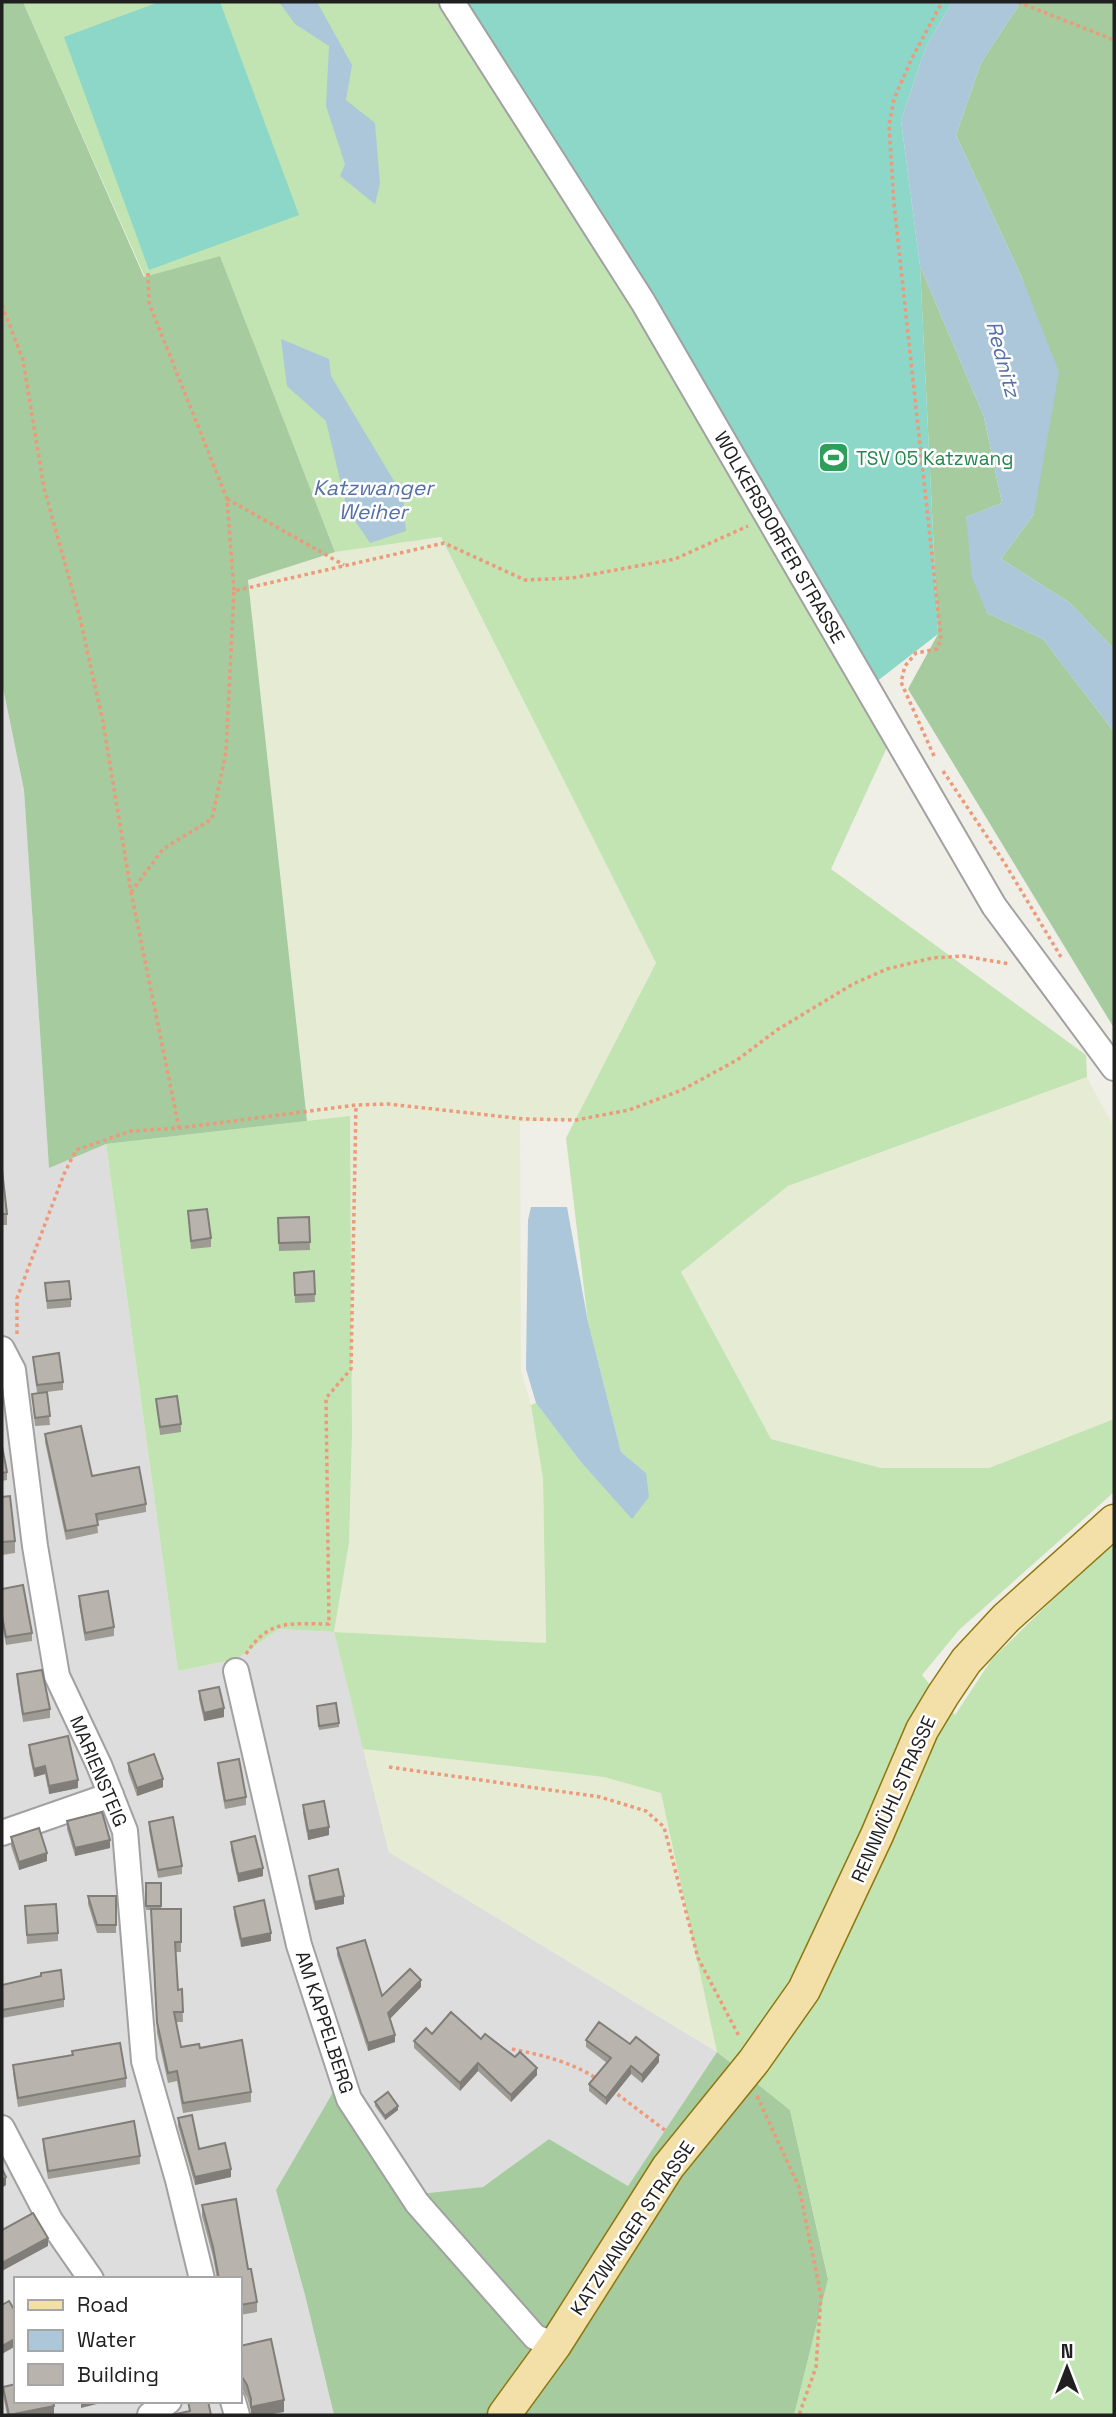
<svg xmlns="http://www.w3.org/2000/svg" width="1116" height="2417" viewBox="0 0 1116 2417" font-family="'Space Grotesk',sans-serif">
  <rect width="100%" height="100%" fill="#efeee7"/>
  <path fill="#dedddd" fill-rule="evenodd" d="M2 683 24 790 49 1167 106 1144 178 1671 237 1659 279 1629 334 1632 389 1852 717 2052 628 2186 549 2139 483 2187 402 2197 276 2190 305 2295 334 2415H2ZM16 2279H240V2401H16Z"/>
  <g fill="#e6ecd4">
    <polygon points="441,537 656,963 577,1120 520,1122 521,1371 531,1405 543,1479 546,1643 334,1632 349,1543 352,1436 350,1116 307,1121 248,580 335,552"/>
    <polygon points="1087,1077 1114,1128 1114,1419 989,1468 881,1468 771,1439 681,1272 788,1186"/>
    <polygon points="363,1749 604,1777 661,1793 717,2052 389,1852"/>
  </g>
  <polygon fill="#c2e4b2" points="23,2 458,2 895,730 831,869 1086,1055 1087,1077 788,1186 681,1272 771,1439 881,1468 989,1468 1114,1419 1114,1492 959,1630 922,1675 955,1715 992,1659 1114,1540 1114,2415 794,2415 828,2278 790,2110 717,2052 661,1793 604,1777 363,1749 334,1632 279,1629 237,1659 178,1671 106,1144 350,1116 352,1436 349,1543 334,1632 546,1643 543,1479 531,1405 536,1403 580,1461 632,1518 646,1473 621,1452 588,1322 566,1138 656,963 441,537 335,552 220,256 145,277"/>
  <g fill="#a5cb9f">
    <polygon points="2,2 23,2 144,277 220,256 335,552 248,580 307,1121 106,1144 49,1168 24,790 2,683"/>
    <polygon points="1021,2 1114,2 1114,649 1070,603 1001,559 1034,514 1023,280 956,135 981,63"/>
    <polygon points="920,266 984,417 1002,503 966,517 987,613 1043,639 1114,732 1114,1028 908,689 938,634"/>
    <polygon points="717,2052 790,2110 828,2279 794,2415 334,2415 305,2295 276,2190 335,2089 402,2196 483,2187 549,2139 628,2186"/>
  </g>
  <g fill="#8cd7c7">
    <polygon points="159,2 220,2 299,215 149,270 64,37"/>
    <polygon points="458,2 952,2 926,47 901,120 920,266 938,634 876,682"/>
  </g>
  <g fill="#abc7d9">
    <polygon points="279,2 317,2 352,65 346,100 375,123 380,184 375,204 340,176 345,164 326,106 329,46 295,24"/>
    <polygon points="952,2 1021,2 981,63 956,135 1023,280 1059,372 1034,514 1001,559 1070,603 1114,649 1114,732 1043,639 987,613 972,578 966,517 1002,503 984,417 920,266 901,120 926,47"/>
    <polygon points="281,339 329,359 331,376 403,496 406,531 370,543 347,509 326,421 287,386"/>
    <polygon points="531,1207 567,1207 588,1322 621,1452 646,1473 649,1497 632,1519 580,1461 536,1403 526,1369 528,1220"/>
  </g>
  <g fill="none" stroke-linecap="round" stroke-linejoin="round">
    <defs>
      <g id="minor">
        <polyline points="452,2 643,302 994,906 1114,1068"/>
        <polyline points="2,1349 13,1370 35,1546 57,1676 99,1765 125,1831 144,2061 178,2180 202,2279"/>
        <polyline points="236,1671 299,1945 349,2099 417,2203 535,2337 555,2345"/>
        <polyline points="2,1833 111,1795"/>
        <polyline points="2,2128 50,2220 91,2279"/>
        <polyline points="233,2401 237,2415"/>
        <polyline points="150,2415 169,2401"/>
      </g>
      <polyline id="major" points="504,2415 555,2345 668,2167 754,2061 804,1990 877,1835 922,1730 943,1695 966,1661 1006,1618 1114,1521"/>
    </defs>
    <use href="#minor" stroke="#a1a1a1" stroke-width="28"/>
    <use href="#major" stroke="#8d780e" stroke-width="35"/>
    <g stroke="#ed997a" stroke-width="3.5" stroke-dasharray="3.5 3.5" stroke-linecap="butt">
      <polyline points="1018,2 1114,40"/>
      <polyline points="148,273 149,303 227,499 234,591"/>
      <polyline points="2,305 23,360 44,488 79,614 103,722 131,892 179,1128"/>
      <polyline points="227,499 344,565"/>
      <polyline points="934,756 901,682 905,666 916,653 937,649 941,639 894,204 889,126 894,99 911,60 942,2"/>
      <polyline points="943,771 1004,862 1061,957"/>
      <polyline points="131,892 163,849 212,819 226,752 234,591 444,543 525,580 572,578 675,559 748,526"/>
      <polyline points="17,1334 17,1298 64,1174 76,1150 131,1131 179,1128 356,1105 388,1104 524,1119 576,1120 629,1110 682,1090 737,1060 777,1030 853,984 887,969 932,958 963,956 1010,964"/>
      <path d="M246 1654C269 1618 292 1624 329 1624L326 1398 351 1369 356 1105"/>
      <polyline points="389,1767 600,1797 646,1811 664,1827 698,1958 740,2038"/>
      <path d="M512 2049C542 2055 572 2062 597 2079"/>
      <polyline points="612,2090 666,2131"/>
      <polyline points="757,2096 799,2187 821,2296 816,2367 799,2415"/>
    </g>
    <use href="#minor" stroke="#fff" stroke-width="24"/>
    <use href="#major" stroke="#f3dfa8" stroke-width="32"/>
  </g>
  <g fill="#9e9b95">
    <polygon points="2,1170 7,1214 7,1225 2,1225"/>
    <polygon points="188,1211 211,1238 211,1247 191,1249"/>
    <polygon points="309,1217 310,1250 279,1251 278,1218"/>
    <polygon points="314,1271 315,1302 295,1303 294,1273"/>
    <polygon points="45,1283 71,1299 71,1307 47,1309"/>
    <polygon points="33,1357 63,1382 63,1390 47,1392 50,1425 35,1426 32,1394 37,1393"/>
    <polygon points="156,1399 181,1424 181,1432 160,1435"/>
    <polygon points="45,1434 92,1476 146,1504 146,1512 97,1521 98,1533 66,1540 45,1442"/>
    <polygon points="2,1446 7,1472 7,1480 2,1481"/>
    <polygon points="2,1497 15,1541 15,1553 2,1555"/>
    <polygon points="2,1589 32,1633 32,1641 6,1645 2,1624"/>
    <polygon points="79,1596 114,1627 114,1636 85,1641 79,1604"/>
    <polygon points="17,1674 50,1709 50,1718 23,1722 17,1682"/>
    <polygon points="199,1691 224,1717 204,1721 199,1699"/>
    <polygon points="317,1706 339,1723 339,1727 319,1730"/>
    <polygon points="29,1745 78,1788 49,1794 45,1774 34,1777 29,1753"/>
    <polygon points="128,1763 163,1787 137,1796 128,1771"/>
    <polygon points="218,1763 246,1797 246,1805 225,1809 218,1771"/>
    <polygon points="303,1805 329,1835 308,1840 303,1813"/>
    <polygon points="67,1821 110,1848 75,1856 67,1829"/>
    <polygon points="149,1822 182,1866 182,1874 158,1878 149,1830"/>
    <polygon points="11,1837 47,1861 19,1870 11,1846"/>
    <polygon points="231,1842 263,1876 238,1882 231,1850"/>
    <polygon points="309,1876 344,1904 315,1910 309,1884"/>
    <polygon points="146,1883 161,1883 161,1909 181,1909 181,1952 175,1952 178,1990 182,1989 183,2022 176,2022 181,2047 200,2048 251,2092 251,2102 183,2113 177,2081 168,2083 157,2033 151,1910 146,1910"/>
    <polygon points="88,1896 116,1896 116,1933 97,1933 88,1904"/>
    <polygon points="25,1906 58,1933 58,1941 27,1944"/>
    <polygon points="234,1907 271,1941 241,1947 234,1915"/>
    <polygon points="337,1948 382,1996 421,1987 389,2019 395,2042 368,2051 337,1955"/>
    <polygon points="2,1985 64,1999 64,2007 2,2018"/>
    <polygon points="432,2034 481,2039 537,2075 511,2102 478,2071 460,2091 414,2048 414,2041"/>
    <polygon points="586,2040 630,2044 659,2062 642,2083 631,2074 606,2105 589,2091 589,2084 607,2063 586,2047"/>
    <polygon points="72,2051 126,2078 126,2087 18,2107 13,2073 13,2065 72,2055"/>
    <polygon points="375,2102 398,2110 385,2120 375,2106"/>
    <polygon points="178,2118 199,2149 231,2177 195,2185 178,2126"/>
    <polygon points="43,2139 140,2156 140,2164 48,2179 43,2147"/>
    <polygon points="202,2205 248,2269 257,2302 257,2312 240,2315 240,2279 217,2279 213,2257 202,2216"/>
    <polygon points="240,2346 284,2412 251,2415 251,2411 247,2397 242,2389 240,2379"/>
    <polygon points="3,2387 54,2414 48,2415 7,2415 3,2395"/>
  </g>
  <g fill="#817e79">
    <polygon points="224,1708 224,1717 204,1721 204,1713"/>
    <polygon points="45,1766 45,1774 34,1777 34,1769"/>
    <polygon points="163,1779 163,1787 137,1796 137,1788"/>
    <polygon points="78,1780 78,1788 49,1794 49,1786"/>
    <polygon points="329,1827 329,1835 308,1840 308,1831"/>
    <polygon points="110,1840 110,1848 75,1856 75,1848"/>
    <polygon points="47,1853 47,1861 19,1870 19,1862"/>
    <polygon points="263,1868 263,1876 238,1882 238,1874"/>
    <polygon points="344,1896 344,1904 315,1910 315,1902"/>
    <polygon points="271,1933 271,1941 241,1947 241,1939"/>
    <polygon points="421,1980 421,1987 388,2021 388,2013"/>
    <polygon points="395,2035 395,2042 368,2051 368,2043"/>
    <polygon points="659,2055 659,2062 642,2083 642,2075"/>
    <polygon points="478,2063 478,2071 460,2091 460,2083"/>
    <polygon points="631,2066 631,2074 606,2105 606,2098"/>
    <polygon points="537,2068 537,2075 511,2102 511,2095"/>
    <polygon points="398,2106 398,2110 385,2120 385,2116"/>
    <polygon points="231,2169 231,2177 195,2185 195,2177"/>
    <polygon points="6,2177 6,2185 2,2188 2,2180"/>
    <polygon points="48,2238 48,2246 2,2271 2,2263"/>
    <polygon points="16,2338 16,2346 2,2354 2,2346"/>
    <polygon points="284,2400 284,2412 267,2415 251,2415 251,2407"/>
    <polygon points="81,2401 101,2401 101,2403 81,2408"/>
    <polygon points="54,2406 54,2414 48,2415 9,2415"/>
  </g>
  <g fill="#b8b4ad" stroke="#817e79" stroke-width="2">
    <polygon points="2,1170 7,1214 2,1214"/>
    <polygon points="207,1209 211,1238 191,1241 188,1211"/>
    <polygon points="309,1217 310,1242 279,1243 278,1218"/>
    <polygon points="314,1271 315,1294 295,1295 294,1273"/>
    <polygon points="69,1281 71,1299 47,1301 45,1283"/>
    <polygon points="59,1353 63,1382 37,1385 33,1357"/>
    <polygon points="47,1392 50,1416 35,1418 32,1394"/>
    <polygon points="177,1396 181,1424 160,1427 156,1399"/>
    <polygon points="81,1426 92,1476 139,1467 146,1504 96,1514 98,1525 66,1531 45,1434"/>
    <polygon points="2,1446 7,1472 2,1473"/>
    <polygon points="10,1496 15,1541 2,1542 2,1497"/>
    <polygon points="23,1585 32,1633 6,1637 2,1616 2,1589"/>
    <polygon points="108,1591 114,1627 85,1633 79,1596"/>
    <polygon points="42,1670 50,1709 23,1714 17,1674"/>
    <polygon points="219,1687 224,1708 204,1713 199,1691"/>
    <polygon points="336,1703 339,1723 319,1726 317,1706"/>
    <polygon points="68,1736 78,1780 49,1786 45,1766 34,1769 29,1745"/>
    <polygon points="154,1754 163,1779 137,1788 128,1763"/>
    <polygon points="239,1759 246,1797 225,1801 218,1763"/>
    <polygon points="324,1801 329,1827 308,1831 303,1805"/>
    <polygon points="102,1812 110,1840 75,1848 67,1821"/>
    <polygon points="173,1817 182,1866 158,1870 149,1822"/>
    <polygon points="39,1828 47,1853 19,1862 11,1837"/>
    <polygon points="255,1836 263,1868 238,1874 231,1842"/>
    <polygon points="338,1869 344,1896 315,1902 309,1876"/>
    <rect x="146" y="1883" width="15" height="23"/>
    <polygon points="88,1896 116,1896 116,1925 97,1925"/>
    <polygon points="264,1900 271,1933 241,1939 234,1907"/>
    <polygon points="56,1904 58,1933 27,1935 25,1906"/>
    <polygon points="151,1909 181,1909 181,1942 175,1942 178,1990 182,1989 183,2012 174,2012 181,2047 199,2044 200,2048 242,2040 251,2092 183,2103 177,2071 168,2073 157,2022"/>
    <polygon points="365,1940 382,1996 410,1969 421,1980 388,2013 395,2035 368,2043 337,1948"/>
    <polygon points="61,1970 64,1999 2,2010 2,1985 41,1976 41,1973"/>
    <polygon points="451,2012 481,2039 485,2034 515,2057 520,2052 537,2068 511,2095 478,2063 460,2083 414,2041 426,2028 432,2034"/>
    <polygon points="599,2022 630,2044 636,2037 659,2055 642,2075 631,2066 606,2098 589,2084 611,2058 586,2040"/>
    <polygon points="120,2043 126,2078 18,2098 13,2065 73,2055 72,2051"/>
    <polygon points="388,2092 398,2106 385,2116 375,2102"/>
    <polygon points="192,2115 199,2149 225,2143 231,2169 195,2177 178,2118"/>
    <polygon points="134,2121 140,2156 48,2171 43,2139"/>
    <polygon points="2,2169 6,2177 2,2180"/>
    <polygon points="236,2199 248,2269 251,2269 257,2302 240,2305 240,2279 219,2279 213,2247 202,2205"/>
    <polygon points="33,2213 48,2238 2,2263 2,2230"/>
    <polygon points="9,2301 15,2311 16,2311 16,2338 2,2346 2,2305"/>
    <polygon points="271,2339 284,2400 251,2407 251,2399 247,2385 242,2377 240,2367 240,2346"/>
    <polygon points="16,2384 16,2401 53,2401 54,2406 9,2415 3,2387"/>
    <polygon points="188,2401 208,2401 211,2415 176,2415 176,2414 190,2411"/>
  </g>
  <defs>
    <symbol id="stadium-square" viewBox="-11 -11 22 22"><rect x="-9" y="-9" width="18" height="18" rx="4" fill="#2e9e5b" stroke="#fff"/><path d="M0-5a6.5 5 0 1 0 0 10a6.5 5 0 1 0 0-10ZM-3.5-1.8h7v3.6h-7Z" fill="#fff"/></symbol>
  </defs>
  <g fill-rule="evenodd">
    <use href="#stadium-square" x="816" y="440" width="35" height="35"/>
  </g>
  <g text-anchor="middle" stroke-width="5" stroke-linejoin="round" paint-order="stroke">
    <g font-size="19" fill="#27864d" stroke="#fff" text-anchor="start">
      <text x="856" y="465">TSV 05 Katzwang</text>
    </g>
    <g font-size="19" fill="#202020" stroke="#fff">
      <text transform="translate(780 537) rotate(60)" y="7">WOLKERSDORFER STRASSE</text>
      <text transform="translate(99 1771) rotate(67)" y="7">MARIENSTEIG</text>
      <text transform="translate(893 1799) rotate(-66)" y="7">RENNMÜHLSTRASSE</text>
      <text transform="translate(325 2022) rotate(72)" y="7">AM KAPPELBERG</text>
      <text transform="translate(632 2228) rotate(-56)" y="7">KATZWANGER STRASSE</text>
    </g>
    <g font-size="21" font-style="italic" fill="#5470a7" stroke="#fff">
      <text transform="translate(1003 359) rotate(75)" y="7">Rednitz</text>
      <text x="373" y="495">Katzwanger<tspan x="373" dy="24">Weiher</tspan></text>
    </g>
  </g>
  <rect width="1116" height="2417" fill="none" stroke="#202020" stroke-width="7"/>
  <rect x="14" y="2277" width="228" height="126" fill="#ffffff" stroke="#a6a6a6" stroke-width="2"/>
  <rect x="28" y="2300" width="35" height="10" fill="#f3dfa8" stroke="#a6a6a6" stroke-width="2"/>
  <text x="77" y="2312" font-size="21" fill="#202020">Road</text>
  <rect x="28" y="2330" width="35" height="21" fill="#abc7d9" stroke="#a6a6a6" stroke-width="2"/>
  <text x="77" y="2347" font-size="21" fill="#202020">Water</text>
  <rect x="28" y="2364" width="35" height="21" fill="#b8b4ad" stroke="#a6a6a6" stroke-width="2"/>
  <text x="77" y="2382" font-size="21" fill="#202020">Building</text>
  <g transform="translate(1067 2368)" stroke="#ffffff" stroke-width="5" paint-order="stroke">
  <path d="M0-5L12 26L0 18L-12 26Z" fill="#202020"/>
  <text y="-10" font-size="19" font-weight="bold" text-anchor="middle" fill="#202020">N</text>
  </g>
</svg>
